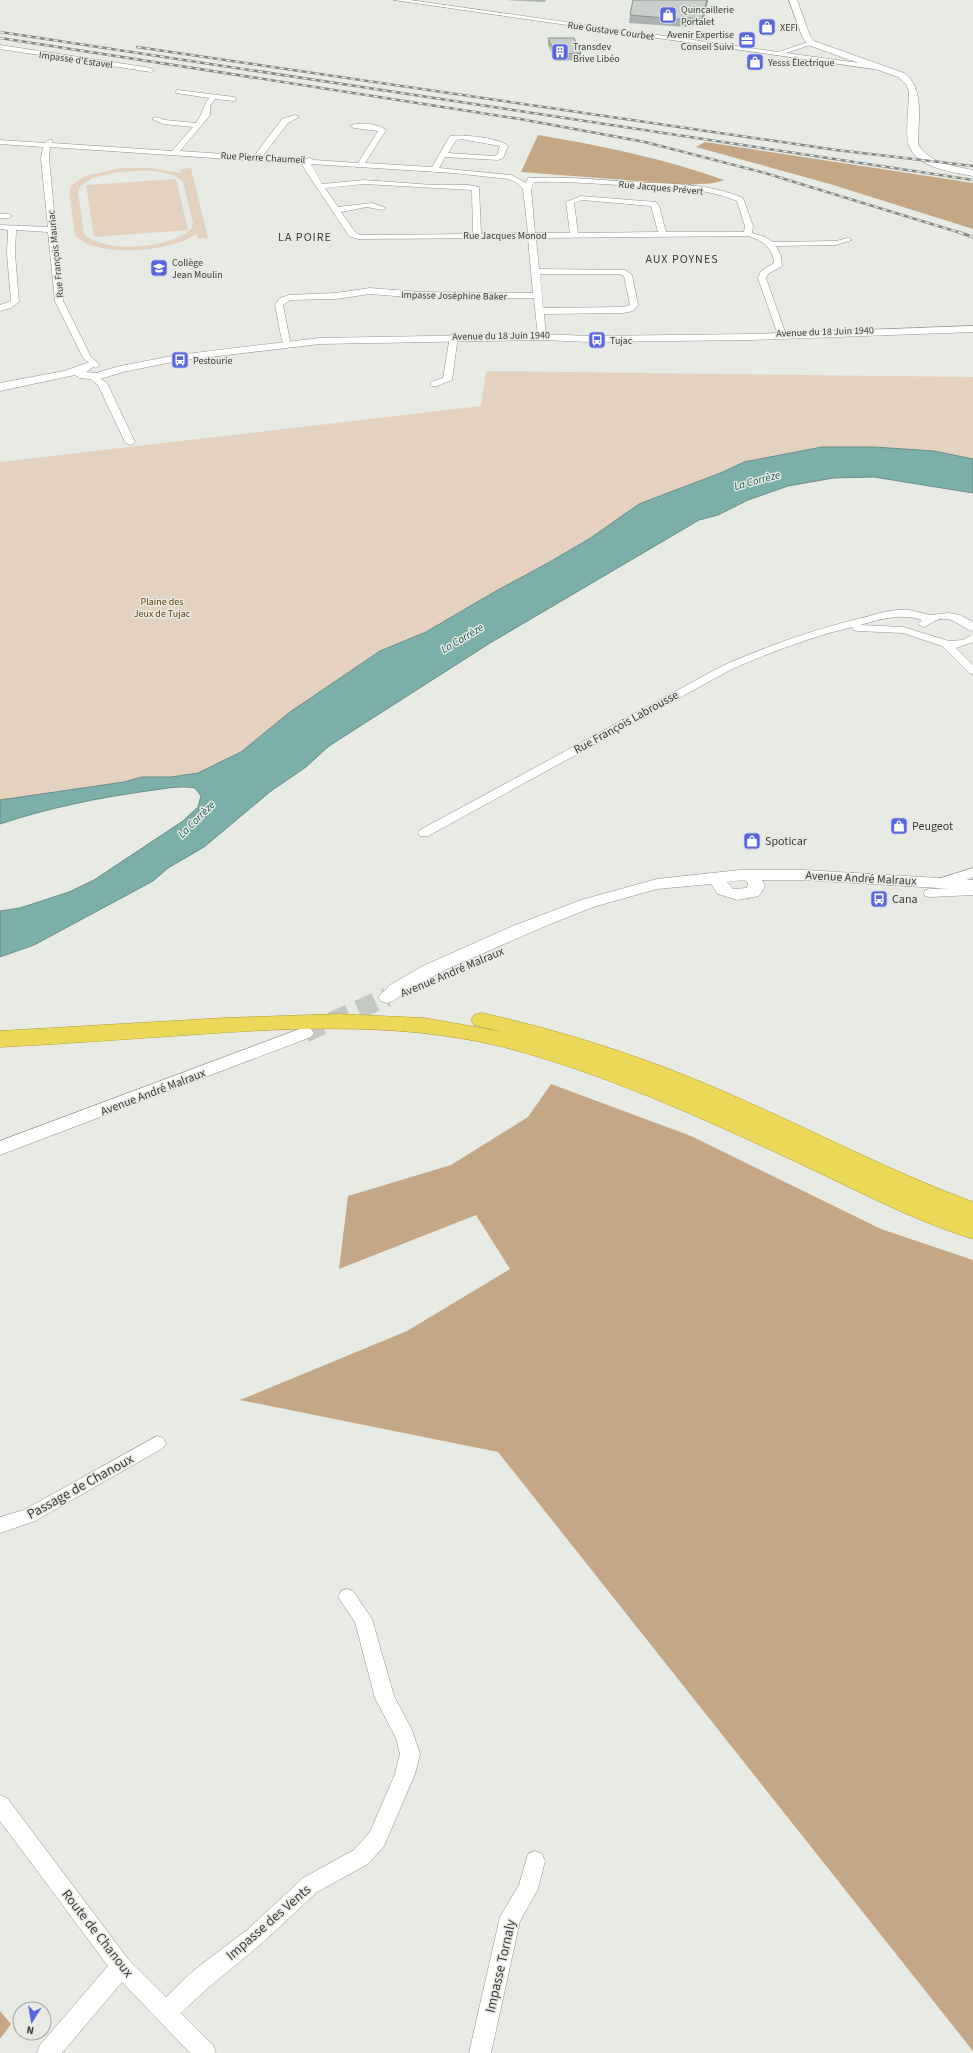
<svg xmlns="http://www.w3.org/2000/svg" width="973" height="2053" viewBox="0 0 973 2053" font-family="'Source Sans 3',sans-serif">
  <rect width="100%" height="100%" fill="#e7ebe4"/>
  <g fill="#e4d2be" fill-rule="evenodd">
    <path d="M121 168H150L181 173V169L191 168 208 238 198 239 196 234C171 252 97 259 75 235L69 192 71 186 85 176ZM119 172C139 171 167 167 183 182L193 223 192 228C172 249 104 254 84 234L78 192 80 187 92 178Z"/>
    <polygon points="176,179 188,230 94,237 86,185"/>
    <polygon points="486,371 973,377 973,459 934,451 874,447 822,447 744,462 723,472 635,506 589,539 548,563 496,591 426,632 380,651 290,712 241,752 198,773 171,777 142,777 124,782 0,800 0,462 481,406"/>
  </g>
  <g fill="#c3a787">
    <path d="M538 135C602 146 663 158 724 180 713 185 701 183 689 185L521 172Z"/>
    <polygon points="705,142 973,183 973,229 830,184 696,147"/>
    <polygon points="551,1084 691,1136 881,1229 973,1260 973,2051 498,1452 240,1400 407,1331 510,1269 476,1215 339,1269 348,1196 451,1165 528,1117"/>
    <polygon points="0,2011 11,2024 0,2039"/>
  </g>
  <path fill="#7cafa9" stroke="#688c87" d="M822 447H874L934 451 973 459V493L874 477 833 478 788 486 748 500 718 515 699 520 490 643 329 746 306 767 271 791 204 847 168 868 153 881 34 945 0 957V911L20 908 69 892 94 880 183 821 198 807 201 796 195 788C179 785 163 789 147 791 97 798 48 808 0 824V800L124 782 142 777H171L198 773 241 752 290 712 380 651 426 632 496 591 548 563 589 539 639 504 723 472 744 462Z"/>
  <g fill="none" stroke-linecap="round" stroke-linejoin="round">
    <polyline stroke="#c4c8c2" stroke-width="19" stroke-dasharray="19 10" stroke-linecap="butt" points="305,1033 387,997"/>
    <defs>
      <g id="minor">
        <polygon points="394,0 410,0 778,52 811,41 814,43 813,44 786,53 874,65 877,67 874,69"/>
        <polygon points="0,45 151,68 154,70 151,72 0,49"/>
        <path d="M178 90 234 97 237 99 234 101 215 99 210 106V115L180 151 254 156 282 119 295 115 299 117 288 123 262 157 307 159 310 158 314 160 358 163 378 131 354 128 350 126C358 121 379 124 386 130L365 163 432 167 450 136C461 134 501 138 508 146L503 158 498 160 445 157 439 168 511 175 526 183 528 178H531C565 176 598 180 632 182 669 184 708 183 743 198L753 226 752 233 765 237 773 242 836 241 848 238 852 240 836 245 776 246 781 256 782 266 768 274 766 278 786 335 782 338 778 335 758 278 761 271 774 263C773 247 763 241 748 236L536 238 539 269 625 270 632 275 638 305 633 311 623 313 544 314 546 337 542 340 538 337 534 298H421L370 294 336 299 290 300 283 305 290 341 286 344 282 341 275 305 280 298 289 295 336 293 370 288 421 292 533 293 528 238 359 239 349 236 302 165 303 164 50 147 49 159 63 301 91 357 100 365 96 368 83 358 55 301 48 232 16 230 15 254 19 302 11 308 0 311V305L11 301 7 254 8 230 0 229V225L48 227 41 159 43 147 0 144V140L45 143 49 140H52V143L172 151 193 127 164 124 152 119 156 117 165 120 196 123C202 115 203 107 209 98L176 93V91ZM461 139 500 146 497 155 494 156 448 153 456 140ZM311 164 453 173 509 179 518 184 523 189 528 233 481 234 479 187 468 185H433L364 180 322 184ZM534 182C567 181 599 184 632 186 667 188 704 187 737 201L745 226 744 232H666L659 206 656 202 581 196 566 202 570 233H535L531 189ZM364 184 472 190 473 234 360 235 355 232 341 212 367 207 382 210 386 208 372 203 338 207 325 188ZM582 200 651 206 658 232 578 233 574 203ZM540 274H620L624 276 630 305 623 307 543 308Z"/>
        <polygon points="0,214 8,214 12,216 8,218 0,218"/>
        <polygon points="454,333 458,336 452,380 437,386 431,386 431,382 443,378 450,336"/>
        <polygon points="93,374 107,383 135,442 133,444 130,445 125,442 98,385 88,377"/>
        <path d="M909 610 930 615 949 613 960 615 973 622V631C960 628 954 615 937 620 932 621 928 626 923 627L918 624 922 620C901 613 881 619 860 625L903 627 949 641 963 640 973 634V642L956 648 973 665V674L969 673 942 646 903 633 857 631 853 630 852 627C811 637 771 652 732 669L428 836H420L418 833 420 830 724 665C768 646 812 630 858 619 874 615 892 608 909 610Z"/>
        <polygon points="973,868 973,877 962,882 943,886 937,882 938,879"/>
        <polygon points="973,887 973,895 930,897 925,896 924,893 925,890 930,889"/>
        <polygon points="157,1436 163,1438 166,1443 163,1448 35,1521 0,1533 0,1517 24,1510"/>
        <polygon points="347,1589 353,1591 372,1619 394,1696 412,1730 420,1754 415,1774 384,1846 368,1864 317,1892 261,1944 209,1987 181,2013 213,2045 216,2053 190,2053 122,1982 62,2053 37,2053 40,2045 108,1966 0,1821 0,1795 7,1798 128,1959 166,1997 193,1971 247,1930 303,1878 354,1850 370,1832 395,1774 400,1754 396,1738 375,1698 355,1622 338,1597 341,1591"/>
        <polygon points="535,1851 542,1854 545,1861 538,1889 520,1921 491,2053 469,2053 500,1917 519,1885 528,1854"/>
      </g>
      <g id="tertiary">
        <path d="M789 0H797L810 36 814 41 904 73C925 88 918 121 918 144 929 163 953 166 973 170V176C953 172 916 168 909 145 905 135 909 104 909 92L906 84 898 77 808 45 802 36Z"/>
        <polygon points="973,326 973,332 752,340 590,342 542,340 320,344 177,361 123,372 97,380 80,378 75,375 0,391 0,383 64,371 90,362 96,365 86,372 96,373 120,366 177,355 320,338 542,334 590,336 752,334"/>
        <path d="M740 870H804L973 880V890L804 880H762L765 886 759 896 738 900 718 894 711 884 657 889 593 907 548 925 447 969 413 987 393 1001 387 1003 381 1001 378 997 390 985 423 966 513 926 581 900 657 879ZM744 880 748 883 747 888 733 889 727 882Z"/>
        <polygon points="305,1027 311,1029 314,1033 311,1037 0,1155 0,1141"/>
      </g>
      <path id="trunk" d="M482 1013C572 1033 659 1062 743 1100 820 1134 894 1173 973 1202V1239C915 1221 860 1192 805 1166 713 1123 620 1080 522 1052 414 1021 299 1027 188 1035 125 1039 63 1044 0 1047V1031L224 1018 338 1014 424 1018 504 1032 474 1025 471 1020 474 1015Z"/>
    </defs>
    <use href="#minor" stroke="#90938c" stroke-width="1"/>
    <use href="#tertiary" stroke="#90938c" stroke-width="1"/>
    <use href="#trunk" stroke="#ab9b32" stroke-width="1"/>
    <use href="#minor" fill="#fff" fill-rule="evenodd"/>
    <use href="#tertiary" fill="#fff" fill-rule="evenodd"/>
    <use href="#trunk" fill="#ecd858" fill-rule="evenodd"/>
    <defs>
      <g id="rail-far1">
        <polyline points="0,32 973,180"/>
        <polyline points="0,38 520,119 645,142 765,173 961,233"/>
        <polyline points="137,47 836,150 973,166"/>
      </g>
      <polyline id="rail" points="958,232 973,237"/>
    </defs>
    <use href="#rail-far1" stroke="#848782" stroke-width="2.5"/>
    <use href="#rail" stroke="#848782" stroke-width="3"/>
    <use href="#rail-far1" stroke="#e7ebe4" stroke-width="1.5" stroke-dasharray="4.5" stroke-linecap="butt"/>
    <use href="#rail" stroke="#e7ebe4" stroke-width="2" stroke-dasharray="6" stroke-linecap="butt"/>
  </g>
  <g fill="#acb2af">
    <polygon points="505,0 546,0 545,2"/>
    <polygon points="708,0 702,26 687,25 686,27 629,23 630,15"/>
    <polygon points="548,38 581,53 581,60 555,61 548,45"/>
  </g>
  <g fill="#8c918e">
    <polygon points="707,0 708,0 702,26 702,19"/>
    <polygon points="688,18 687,25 686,27 687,20"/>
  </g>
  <g fill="#c8cfcb" stroke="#8c918e">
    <polygon points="633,0 707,0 702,19 688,18 687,20 630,15"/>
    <polygon points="548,38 574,38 581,53 555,54"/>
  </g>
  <defs>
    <symbol id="shop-square" viewBox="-11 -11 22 22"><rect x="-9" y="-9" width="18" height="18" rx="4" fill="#5967de" stroke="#e7ebe4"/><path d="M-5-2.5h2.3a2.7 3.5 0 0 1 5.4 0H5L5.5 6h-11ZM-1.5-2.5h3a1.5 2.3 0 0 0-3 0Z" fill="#fff"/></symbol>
    <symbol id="office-square" viewBox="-11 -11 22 22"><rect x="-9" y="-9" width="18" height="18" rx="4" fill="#5967de" stroke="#e7ebe4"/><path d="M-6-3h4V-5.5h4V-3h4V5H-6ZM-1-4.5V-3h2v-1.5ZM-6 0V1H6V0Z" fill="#fff"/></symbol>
    <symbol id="building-square" viewBox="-11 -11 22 22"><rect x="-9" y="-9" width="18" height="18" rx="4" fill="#5967de" stroke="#e7ebe4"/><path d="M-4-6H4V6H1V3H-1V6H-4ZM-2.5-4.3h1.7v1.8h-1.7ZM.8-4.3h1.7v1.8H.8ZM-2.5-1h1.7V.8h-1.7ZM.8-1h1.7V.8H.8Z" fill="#fff"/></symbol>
    <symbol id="school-square" viewBox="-11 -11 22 22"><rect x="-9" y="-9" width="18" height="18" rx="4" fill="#5967de" stroke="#e7ebe4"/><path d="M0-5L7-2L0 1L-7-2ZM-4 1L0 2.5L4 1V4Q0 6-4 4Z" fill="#fff"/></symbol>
    <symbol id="bus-square" viewBox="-11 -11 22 22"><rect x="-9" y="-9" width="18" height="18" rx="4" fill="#5967de" stroke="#e7ebe4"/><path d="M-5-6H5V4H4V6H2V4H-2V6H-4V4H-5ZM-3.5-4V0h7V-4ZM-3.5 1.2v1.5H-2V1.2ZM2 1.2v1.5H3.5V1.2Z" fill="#fff"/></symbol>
  </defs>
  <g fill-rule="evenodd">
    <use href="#shop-square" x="658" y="5" width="20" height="20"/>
    <use href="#shop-square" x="757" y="17" width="20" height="20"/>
    <use href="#office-square" x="737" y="30" width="20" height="20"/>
    <use href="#building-square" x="550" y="42" width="20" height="20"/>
    <use href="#shop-square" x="745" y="52" width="20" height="20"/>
    <use href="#school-square" x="149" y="258" width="20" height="20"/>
    <use href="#bus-square" x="587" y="330" width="20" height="20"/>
    <use href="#bus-square" x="170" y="350" width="20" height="20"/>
    <use href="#shop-square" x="889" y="816" width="20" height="20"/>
    <use href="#shop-square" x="742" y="831" width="20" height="20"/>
    <use href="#bus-square" x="869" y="889" width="20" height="20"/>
  </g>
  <g text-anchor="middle" stroke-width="3" stroke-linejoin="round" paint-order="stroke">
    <g font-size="10" fill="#3a3b38" stroke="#e7ebe4" text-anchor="start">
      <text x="681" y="13">Quincaillerie<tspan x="681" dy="12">Portalet</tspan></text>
      <text x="780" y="31">XEFI</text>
      <text x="734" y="38" text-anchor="end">Avenir Expertise<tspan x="734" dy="12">Conseil Suivi</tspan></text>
      <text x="573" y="50">Transdev<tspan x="573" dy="12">Brive Libéo</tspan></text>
      <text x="768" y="66">Yesss Électrique</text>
      <text x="172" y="266">Collège<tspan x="172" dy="12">Jean Moulin</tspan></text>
      <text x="610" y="344">Tujac</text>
      <text x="193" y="364">Pestourie</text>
    </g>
    <g font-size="10" fill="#3a3b38" stroke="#e7ebe4">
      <text transform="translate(611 30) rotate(8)" y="4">Rue Gustave Courbet</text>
      <text transform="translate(76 59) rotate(8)" y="4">Impasse d'Estavel</text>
      <text transform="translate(263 157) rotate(3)" y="4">Rue Pierre Chaumeil</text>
      <text transform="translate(661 187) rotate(5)" y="4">Rue Jacques Prévert</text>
      <text x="505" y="239">Rue Jacques Monod</text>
      <text transform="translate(55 254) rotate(-96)" y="4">Rue François Mauriac</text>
      <text transform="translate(454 295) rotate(1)" y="4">Impasse Joséphine Baker</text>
      <text transform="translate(825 331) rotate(-2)" y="4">Avenue du 18 Juin 1940</text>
      <text transform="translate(501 335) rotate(-1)" y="4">Avenue du 18 Juin 1940</text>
    </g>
    <g font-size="10" fill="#643e02" stroke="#e7ebe4">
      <text x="162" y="605">Plaine des<tspan x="162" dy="12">Jeux de Tujac</tspan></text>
    </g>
    <g font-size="11" font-style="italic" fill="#0e5853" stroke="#e7ebe4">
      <text transform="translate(757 480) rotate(-15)" y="4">La Corrèze</text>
      <text transform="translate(462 638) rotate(-31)" y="4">La Corrèze</text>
      <text transform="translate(196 819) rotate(-45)" y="4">La Corrèze</text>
    </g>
    <g font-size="12" letter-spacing="1" fill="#3a3b38" stroke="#e7ebe4">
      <text x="305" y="241">LA POIRE</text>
      <text x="682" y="263">AUX POYNES</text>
    </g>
    <g font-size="12" fill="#3a3b38" stroke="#e7ebe4">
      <text transform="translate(626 722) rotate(-29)" y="4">Rue François Labrousse</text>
      <text transform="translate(861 878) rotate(3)" y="4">Avenue André Malraux</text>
      <text transform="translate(452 972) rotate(-23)" y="4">Avenue André Malraux</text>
      <text transform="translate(153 1092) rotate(-21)" y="4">Avenue André Malraux</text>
    </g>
    <g font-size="12" fill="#3a3b38" stroke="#e7ebe4" text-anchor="start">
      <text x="912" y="830">Peugeot</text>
      <text x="765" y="845">Spoticar</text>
      <text x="892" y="903">Cana</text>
    </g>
    <g font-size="14" fill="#3a3b38" stroke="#e7ebe4">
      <text transform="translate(80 1486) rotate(-29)" y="5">Passage de Chanoux</text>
      <text transform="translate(268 1922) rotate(-41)" y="5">Impasse des Vents</text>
      <text transform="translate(98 1933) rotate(52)" y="5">Route de Chanoux</text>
      <text transform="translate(500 1966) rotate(-77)" y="5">Impasse Tornaly</text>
    </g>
  </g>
  <g transform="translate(32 2021) rotate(191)"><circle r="19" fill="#e7ebe4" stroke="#a2a59f"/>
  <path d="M0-3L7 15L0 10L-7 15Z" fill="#5967de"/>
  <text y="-6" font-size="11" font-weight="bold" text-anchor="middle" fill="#3a3b38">N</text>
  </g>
</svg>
